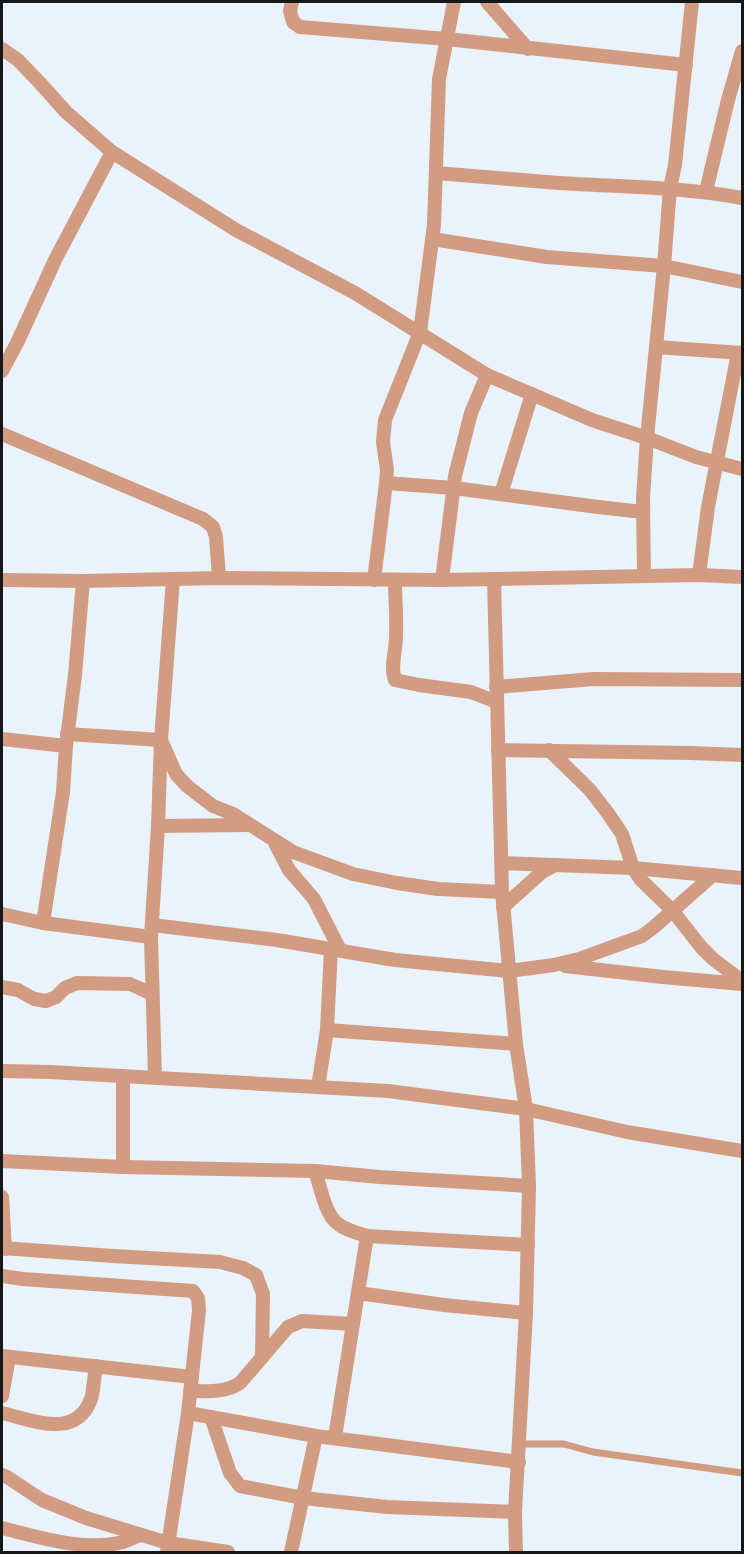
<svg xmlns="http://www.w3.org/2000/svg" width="744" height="1554" viewBox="0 0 744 1554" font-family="'Asap Condensed',sans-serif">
  <rect width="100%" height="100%" fill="#eaf2fc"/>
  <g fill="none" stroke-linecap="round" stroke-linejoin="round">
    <polyline stroke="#d29c82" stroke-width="7" points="520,1444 564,1444 593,1452 742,1473"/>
    <g stroke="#d29c82" stroke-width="14">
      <polyline points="292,2 290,11 293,22 300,27 447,39 686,65"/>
      <polyline points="487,2 528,49"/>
      <polyline points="2,49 18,60 40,83 66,112 112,152 236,230 355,293 487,375 592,420 647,438 696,457 742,469"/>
      <path d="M436 173C477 176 518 180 559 183 621 187 682 187 742 198"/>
      <polyline points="706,191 728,100 742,51"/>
      <polyline points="432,239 547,257 664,266 742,282"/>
      <polyline points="656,347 742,353"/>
      <polyline points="2,371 17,343 56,258 112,152"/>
      <polyline points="2,434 203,519 213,527 216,537 219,578"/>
      <polyline points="386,483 454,488 598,507 643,512"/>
      <polyline points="501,494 532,394"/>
      <polyline points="699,575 708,507 738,353"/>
      <polyline points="644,576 643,498 647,438 664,266 670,188 675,165 692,2"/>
      <polyline points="494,579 502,892 516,1044 526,1109 529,1186 526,1313 515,1512 516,1552"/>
      <polyline points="2,580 83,581 219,578 442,580 699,575 742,577"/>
      <polyline points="374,580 386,483 387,470 383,442 385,420 420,332 434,225 439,79 454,2"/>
      <path d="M395 580C395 599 397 618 396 637 396 651 390 667 395 680L419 685 471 692 497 702"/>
      <polyline points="442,580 455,476 471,413 487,375"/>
      <polyline points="496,687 594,679 742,680"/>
      <polyline points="67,734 161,740 176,774 187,786 213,806 233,814 293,852 353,874 397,883 438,889 502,892"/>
      <polyline points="2,739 66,746"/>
      <polyline points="498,750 691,753 742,755"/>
      <polyline points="549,750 590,790 607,812 622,834 633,868 641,880 672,910 701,947 713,959 742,981"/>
      <polyline points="158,826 249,825"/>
      <polyline points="275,843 289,870 314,899 340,950"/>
      <polyline points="502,863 633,868 742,878"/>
      <polyline points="503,907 542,872 555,865"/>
      <polyline points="2,914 43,923 151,937"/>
      <polyline points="43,923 63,792 66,746 75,675 83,581"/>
      <polyline points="152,925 277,940 395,960 509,971 554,965 579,959 642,936 654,927 713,875"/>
      <polyline points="565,966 663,977 742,984"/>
      <polyline points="2,987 18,990 34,999 46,1001 56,997 65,988 77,983 130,984 152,994"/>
      <polyline points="327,1030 516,1044"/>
      <polyline points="2,1071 50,1072 388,1091 526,1109 627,1132 742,1151"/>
      <polyline points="123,1076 123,1167"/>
      <polyline points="155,1077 151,937 158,826 161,740 173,579"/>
      <polyline points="318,1087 327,1030 331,948"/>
      <polyline points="2,1161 123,1167 315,1171 380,1177 529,1186"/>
      <path d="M315 1171C320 1185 325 1214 337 1223 345 1230 357 1233 367 1236L528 1245"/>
      <polyline points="2,1197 5,1249"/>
      <polyline points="2,1248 113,1256 220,1262 243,1268 256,1275 263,1294 262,1356"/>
      <polyline points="2,1276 23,1279 193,1291 198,1298 199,1310 188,1413 167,1552"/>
      <polyline points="358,1293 444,1305 526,1313"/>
      <polyline points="2,1356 192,1377"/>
      <path d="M190 1391C208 1391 225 1393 240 1383L288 1327 302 1321 353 1324"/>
      <polyline points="2,1396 9,1357"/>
      <path d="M2 1413C33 1420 76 1440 91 1399 94 1389 94 1377 96 1366"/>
      <polyline points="188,1413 316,1436 519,1462"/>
      <polyline points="211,1417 230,1473 240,1486 303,1498 387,1507 515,1512"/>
      <polyline points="335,1437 367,1236"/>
      <polyline points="2,1475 7,1477 42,1500 86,1518 168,1543 228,1552"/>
      <path d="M2 1528C38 1537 85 1552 123 1542 129 1540 135 1537 140 1535"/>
      <polyline points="291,1552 316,1436"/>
    </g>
  </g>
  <rect width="744" height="1554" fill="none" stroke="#15181b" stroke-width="6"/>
</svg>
